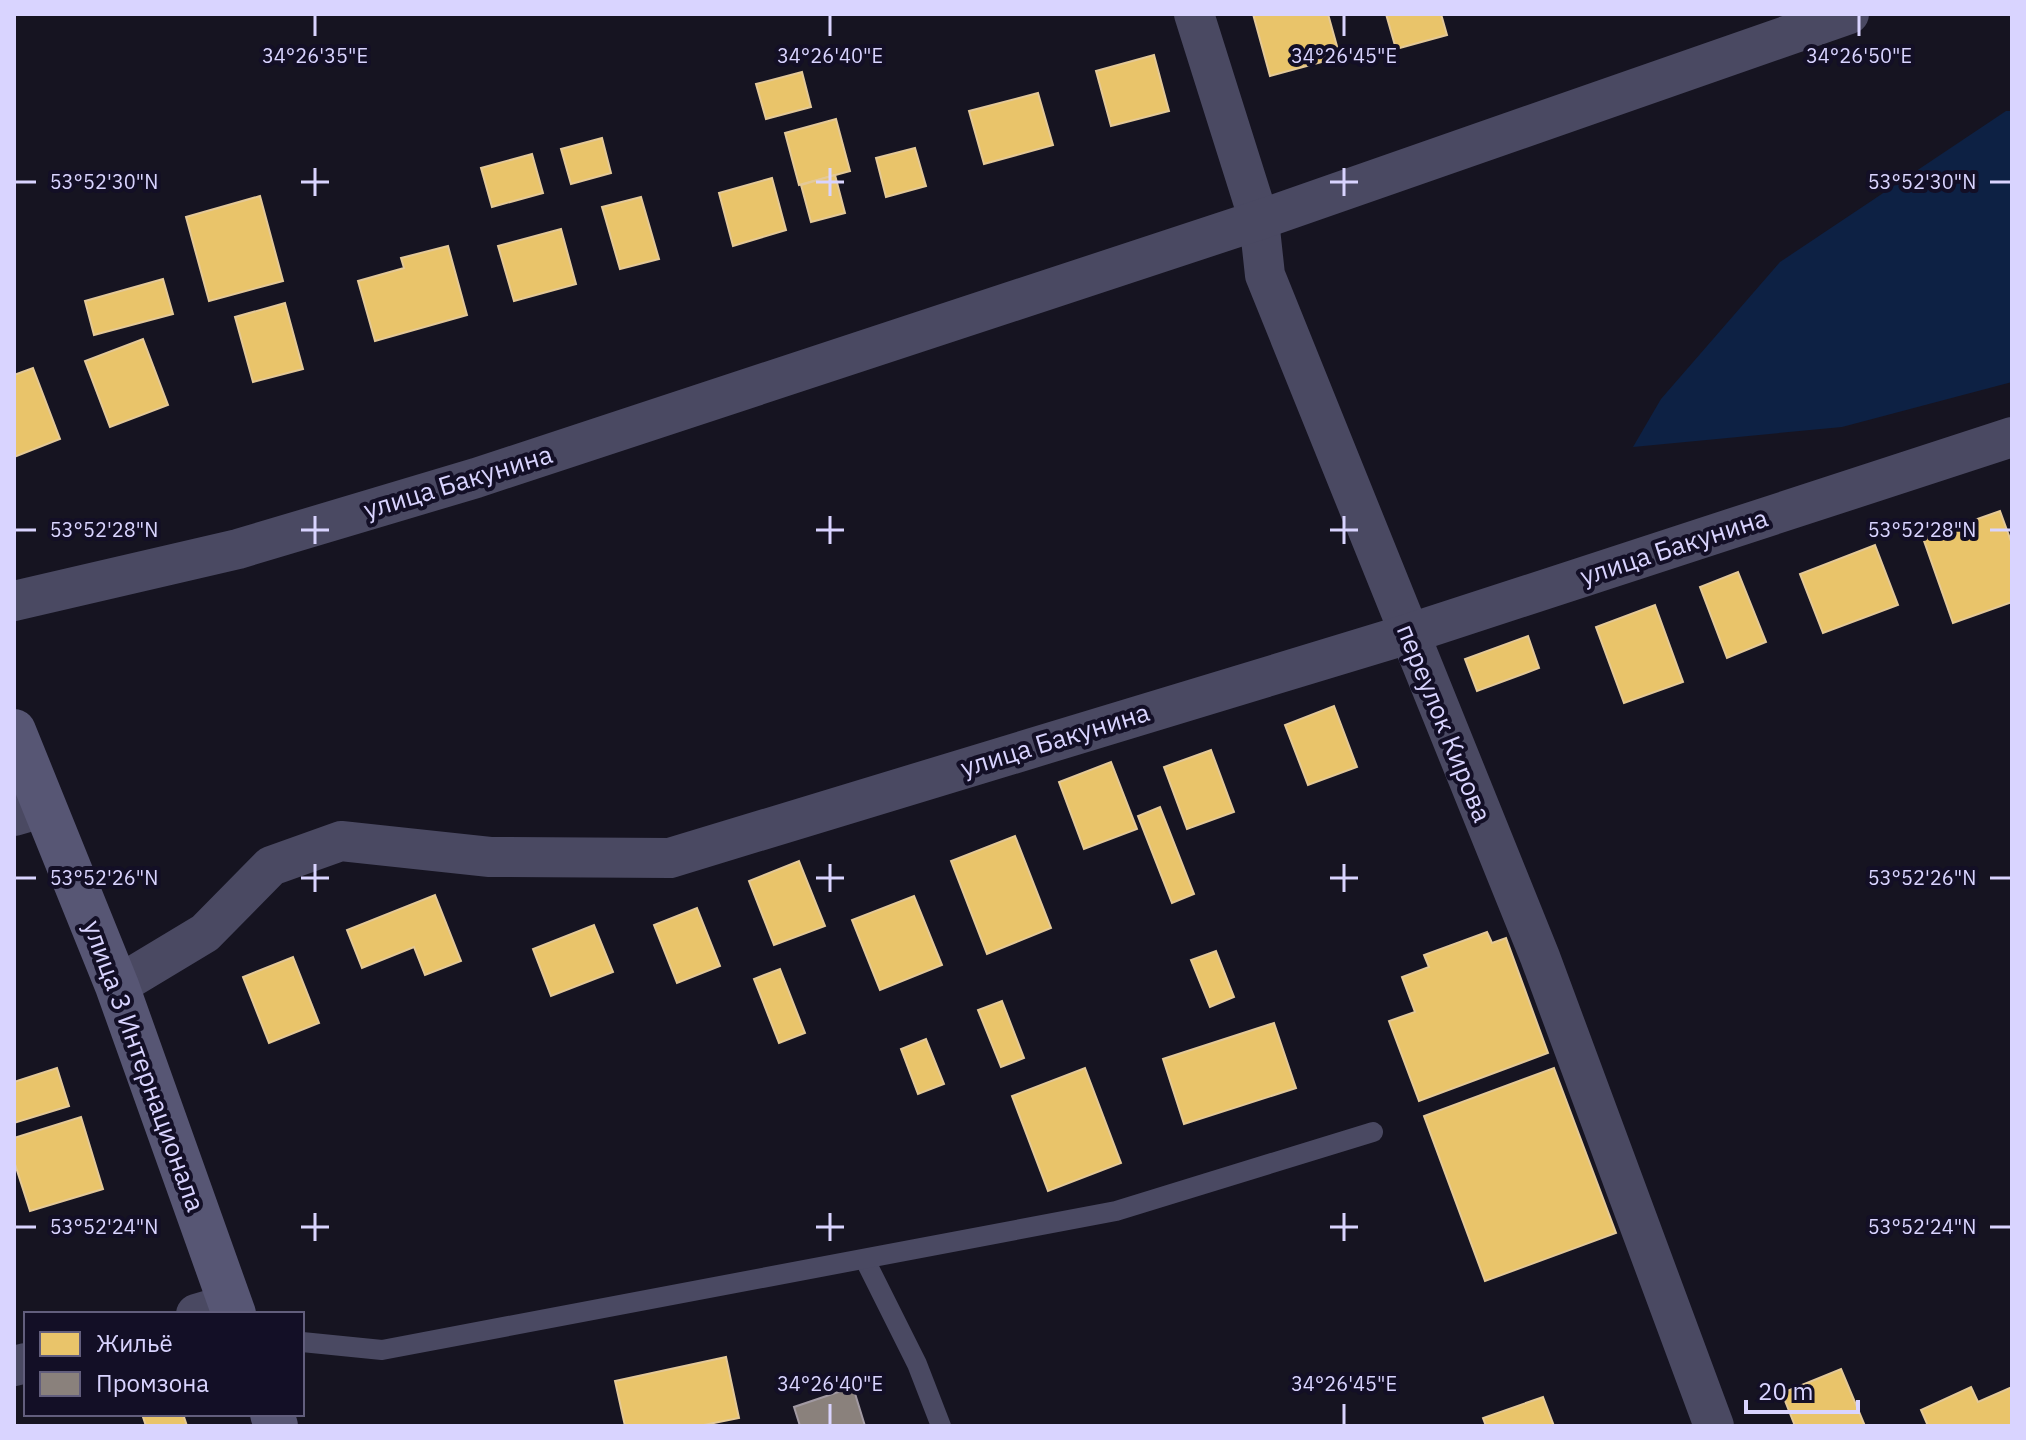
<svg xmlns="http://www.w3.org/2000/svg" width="2026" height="1440" viewBox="0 0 2026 1440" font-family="'IBM Plex Sans',sans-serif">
  <rect width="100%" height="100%" fill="#161421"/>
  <polygon fill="#0d2144" points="2006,111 2012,111 2012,382 1842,427 1633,447 1661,399 1780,262"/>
  <g fill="#e9c46a" stroke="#e4c997" stroke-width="2">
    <polygon points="1253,14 1328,14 1340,57 1270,76"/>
    <polygon points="1386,14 1441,14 1447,35 1396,49"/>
    <polygon points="1154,55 1169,111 1111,126 1096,71"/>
    <polygon points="802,72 811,107 766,119 756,84"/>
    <polygon points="1038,93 1053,145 984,164 969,111"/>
    <polygon points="836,119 850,171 799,185 785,133"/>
    <polygon points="602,138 611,173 571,184 561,149"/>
    <polygon points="915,148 926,186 886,197 876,158"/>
    <polygon points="532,154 543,193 492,207 481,168"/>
    <polygon points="835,175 845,213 811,222 801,185"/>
    <polygon points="772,178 786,230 733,246 719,193"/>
    <polygon points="260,196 283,281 209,301 186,217"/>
    <polygon points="641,197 659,259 620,269 602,207"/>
    <polygon points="561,229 576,284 514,301 498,246"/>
    <polygon points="448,246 467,315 375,341 358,281 404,268 401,258"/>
    <polygon points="163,279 173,314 94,335 85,301"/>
    <polygon points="285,303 303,369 253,382 235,317"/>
    <polygon points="143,339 168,405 110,427 85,361"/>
    <polygon points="33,368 60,439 14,457 14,375"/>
    <polygon points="2000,511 2012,544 2012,602 1953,623 1923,538"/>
    <polygon points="1875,545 1898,605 1823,633 1800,574"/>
    <polygon points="1738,572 1766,642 1727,658 1700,587"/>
    <polygon points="1655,605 1683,682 1624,703 1596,627"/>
    <polygon points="1528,636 1539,668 1477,691 1465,659"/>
    <polygon points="1334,706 1357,767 1308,785 1285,725"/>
    <polygon points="1211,750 1234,812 1187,829 1164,767"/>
    <polygon points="1111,762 1137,829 1084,849 1059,782"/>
    <polygon points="1160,807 1194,894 1172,903 1138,816"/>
    <polygon points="1015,836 1051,928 987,954 951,861"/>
    <polygon points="799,861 825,926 774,945 749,881"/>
    <polygon points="435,895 461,961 425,975 414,947 362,968 347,930"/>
    <polygon points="914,896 942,965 880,990 852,920"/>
    <polygon points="697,908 720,966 677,983 654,925"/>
    <polygon points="594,925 613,972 551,996 533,949"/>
    <polygon points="1487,932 1492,943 1506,938 1548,1053 1419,1101 1389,1021 1415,1012 1402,977 1429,967 1424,955"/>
    <polygon points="1216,951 1234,997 1210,1007 1191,960"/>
    <polygon points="293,957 319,1023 269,1043 243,977"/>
    <polygon points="780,969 805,1033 779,1043 754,979"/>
    <polygon points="1002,1001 1024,1058 1001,1067 978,1010"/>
    <polygon points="1274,1023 1296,1088 1184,1124 1163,1059"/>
    <polygon points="926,1039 944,1084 918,1094 901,1049"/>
    <polygon points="57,1068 69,1106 14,1123 14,1082"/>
    <polygon points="1085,1068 1121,1163 1048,1191 1012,1096"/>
    <polygon points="1554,1068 1616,1233 1485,1281 1424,1116"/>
    <polygon points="81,1117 103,1189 30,1211 14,1161 14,1138"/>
    <polygon points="726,1357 739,1418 699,1426 625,1426 615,1381"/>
    <polygon points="1841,1369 1865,1426 1795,1426 1782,1393"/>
    <polygon points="1971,1387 1978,1402 2012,1387 2012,1426 1928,1426 1921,1410"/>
    <polygon points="1543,1397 1554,1426 1486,1426 1483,1418"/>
    <polygon points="142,1414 183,1414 187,1426 146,1426"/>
  </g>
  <polygon fill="#8a817c" stroke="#a29aa3" stroke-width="2" points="853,1387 865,1426 800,1426 794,1407"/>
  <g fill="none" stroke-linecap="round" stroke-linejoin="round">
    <g stroke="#4a4962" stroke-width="20">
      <polyline points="865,1260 917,1364 941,1426"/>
      <polyline points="302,1342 382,1350 1116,1211 1373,1132"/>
    </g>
    <g stroke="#4a4962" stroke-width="40">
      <polyline points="1194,14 1259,220 1265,275 1540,957 1714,1426"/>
      <polyline points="14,601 238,549 476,478 1259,220 1849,14"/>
      <polyline points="14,816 45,807"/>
      <polyline points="117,986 205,933 271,866 341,841 490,857 670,858 1408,634 2012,437"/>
      <polyline points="196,1314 230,1304"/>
      <polyline points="14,1366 26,1363"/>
    </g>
    <g stroke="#575674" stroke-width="44">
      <polyline points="14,731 117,986 234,1314"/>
      <polyline points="272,1414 276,1426"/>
    </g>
  </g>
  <path fill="none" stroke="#d9d4ff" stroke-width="3" d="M315 16V36M830 16V36M1344 16V36M1859 16V36M315 168V196M830 168V196M1344 168V196M16 182H36M301 182H329M816 182H844M1330 182H1358M1990 182H2010M315 516V544M830 516V544M1344 516V544M16 530H36M301 530H329M816 530H844M1330 530H1358M1990 530H2010M315 864V892M830 864V892M1344 864V892M16 878H36M301 878H329M816 878H844M1330 878H1358M1990 878H2010M315 1213V1241M830 1213V1241M1344 1213V1241M16 1227H36M301 1227H329M816 1227H844M1330 1227H1358M1990 1227H2010M830 1404V1424M1344 1404V1424"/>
  <g text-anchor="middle" stroke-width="8" stroke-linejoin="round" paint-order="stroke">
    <g font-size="26" fill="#d9d4ff" stroke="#130f26">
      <text transform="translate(458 482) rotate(-17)" y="9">улица Бакунина</text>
      <text transform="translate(1674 547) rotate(-18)" y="9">улица Бакунина</text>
      <text transform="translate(1444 723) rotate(68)" y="9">переулок Кирова</text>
      <text transform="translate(1055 740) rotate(-17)" y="9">улица Бакунина</text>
      <text transform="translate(144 1066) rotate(70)" y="9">улица 3 Интернационала</text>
    </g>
  </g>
  <g font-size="20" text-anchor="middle" fill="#d9d4ff" stroke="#130f26" stroke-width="8" stroke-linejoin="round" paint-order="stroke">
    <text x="315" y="63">34°26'35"E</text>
    <text x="830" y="63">34°26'40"E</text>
    <text x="1344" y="63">34°26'45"E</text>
    <text x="1859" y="63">34°26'50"E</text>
    <text x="104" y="189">53°52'30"N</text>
    <text x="1922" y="189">53°52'30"N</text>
    <text x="104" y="537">53°52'28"N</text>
    <text x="1922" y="537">53°52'28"N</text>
    <text x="104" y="885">53°52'26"N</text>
    <text x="1922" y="885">53°52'26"N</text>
    <text x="104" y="1234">53°52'24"N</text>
    <text x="1922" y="1234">53°52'24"N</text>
    <text x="830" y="1391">34°26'40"E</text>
    <text x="1344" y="1391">34°26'45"E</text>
  </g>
  <rect width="2026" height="1440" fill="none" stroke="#d9d4ff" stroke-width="32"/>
  <rect x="24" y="1312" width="280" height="104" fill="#130f26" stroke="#625e7d" stroke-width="2"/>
  <rect x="40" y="1332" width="40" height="24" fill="#e9c46a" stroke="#625e7d" stroke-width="2"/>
  <text x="96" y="1352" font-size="24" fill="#d9d4ff">Жильё</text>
  <rect x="40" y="1372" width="40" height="24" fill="#8a817c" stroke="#625e7d" stroke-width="2"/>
  <text x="96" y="1392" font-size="24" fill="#d9d4ff">Промзона</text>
  <path d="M1746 1400v12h112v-12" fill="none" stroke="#d9d4ff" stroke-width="4"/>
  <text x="1758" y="1400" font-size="24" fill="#d9d4ff" stroke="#130f26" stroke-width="6" paint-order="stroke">20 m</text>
</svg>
